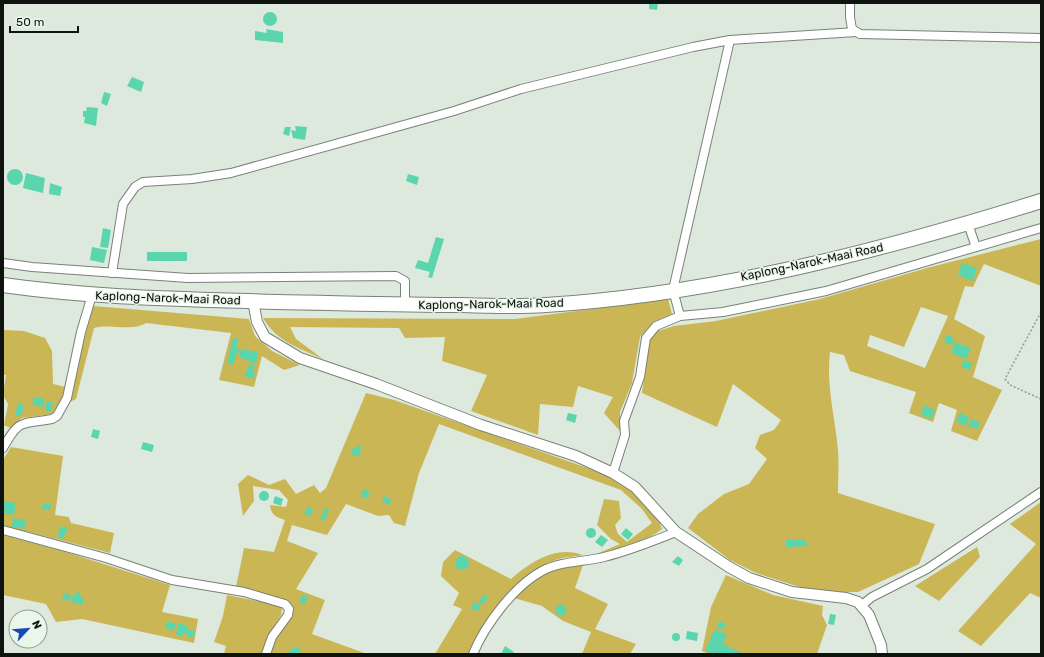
<svg xmlns="http://www.w3.org/2000/svg" width="1044" height="657" viewBox="0 0 1044 657" font-family="Rubik,sans-serif">
  <rect width="100%" height="100%" fill="#dde9dd"/>
  <g fill="#cab655" fill-rule="evenodd">
    <path d="M1041 239V286L984 264 973 287 965 286 954 319 985 336 973 377 1002 390 977 441 951 431 957 410 939 403 933 422 909 413 916 392 850 371 844 355 830 352C826 386 835 417 838 450 839 464 838 479 838 493L935 524 919 564 858 592H830L806 589 756 573 730 560 688 528 698 514 724 494 749 484 767 459 755 448 760 435 774 430 781 420 733 384 717 427 642 393 649 340 658 331 674 326 716 321 820 299 927 268ZM921 307 948 316 925 368 867 346 870 335 904 347Z"/>
    <path d="M668 299 672 314 653 322 640 337 632 383 620 412V431L604 413 613 397 578 386 573 407 540 404 538 435 471 411 487 375 442 361 445 337 405 338 399 328 290 327 296 339 323 359C299 348 277 342 263 318L515 319Z"/>
    <path d="M93 306 249 319 255 336 272 351 300 365 284 370 262 356 254 387 219 380 231 333 146 323C132 332 111 323 94 328L76 399 68 403Z"/>
    <polygon points="4,330 24,331 45,338 52,351 53,384 65,387 60,406 52,414 22,418 10,428 4,425 8,404 3,395 6,375 3,374"/>
    <path d="M366 393 394 400 613 477C633 492 654 504 662 529 643 544 619 551 594 555L620 544 611 539 597 525 604 499 619 501 621 518 615 525 618 534 627 542 652 523 642 509 621 490 439 424 419 473 405 526 394 523 389 515 378 516 346 504 327 535 292 525 287 541 318 553 296 589 325 600 312 634 367 654H270L276 638 293 615 292 607 236 587 244 548 274 552 285 520C276 517 271 515 270 505L286 507 288 500 279 490 253 486 254 501 243 516 238 484 248 475 269 485 285 479 296 494 314 485 320 493 326 488Z"/>
    <polygon points="11,447 63,456 55,515 69,517 71,523 114,533 110,553 29,532 3,527 3,460"/>
    <polygon points="1041,502 1041,598 1030,593 981,646 958,631 1036,544 1010,524"/>
    <polygon points="3,535 69,553 170,585 162,612 198,619 194,643 82,619 56,622 46,604 3,595"/>
    <polygon points="977,547 980,557 939,601 915,586"/>
    <path d="M455 550 511 579C530 562 557 545 583 555 573 557 562 557 553 561 512 576 489 619 468 654H435L462 609 453 605 459 593 441 576 443 562Z"/>
    <path d="M583 565 575 588 608 604 595 629 636 644 630 654H582L591 632 563 621 542 606 514 598C537 575 550 569 583 565Z"/>
    <polygon points="726,575 773,595 823,606 822,615 827,625 817,654 709,654 702,651 711,607"/>
    <polygon points="227,595 277,605 282,608 281,615 271,631 263,654 224,654 226,646 214,642 223,616"/>
  </g>
  <g fill="#5ad5ad">
    <polygon points="649,3 658,3 657,10 649,9"/>
    <circle cx="270" cy="19" r="7"/>
    <polygon points="266,29 283,32 283,43 255,40 255,31 267,33"/>
    <polygon points="132,77 144,82 141,92 127,86"/>
    <polygon points="104,92 111,94 107,106 101,103"/>
    <polygon points="87,107 98,108 96,126 84,123 85,117 83,117 83,111 86,111"/>
    <polygon points="295,126 307,127 305,140 293,138 291,130 296,131"/>
    <polygon points="285,127 291,127 289,136 283,134"/>
    <circle cx="15" cy="177" r="8"/>
    <polygon points="26,173 45,178 43,193 23,188"/>
    <polygon points="408,174 419,177 417,185 406,181"/>
    <polygon points="50,183 62,187 60,196 49,194"/>
    <polygon points="103,228 111,230 108,248 100,247"/>
    <polygon points="436,237 444,239 432,278 428,277 430,272 415,268 418,260 428,263"/>
    <polygon points="92,247 107,250 104,263 90,260"/>
    <rect x="147" y="252" width="40" height="9"/>
    <polygon points="962,263 977,268 973,281 958,275"/>
    <circle cx="949" cy="340" r="4.5"/>
    <polygon points="233,338 239,339 236,348 240,349 239,353 237,352 233,365 227,363"/>
    <polygon points="955,342 971,348 966,359 951,353"/>
    <polygon points="241,349 258,352 256,364 239,357"/>
    <polygon points="964,360 972,363 970,370 961,367"/>
    <polygon points="250,364 255,365 253,373 255,374 254,379 244,376"/>
    <polygon points="34,397 45,399 43,407 32,404"/>
    <polygon points="47,401 53,402 51,412 45,410"/>
    <polygon points="18,403 24,405 21,416 15,415"/>
    <polygon points="924,405 935,410 931,419 921,415"/>
    <polygon points="568,413 577,415 575,423 566,420"/>
    <polygon points="960,413 969,417 966,426 956,422"/>
    <polygon points="971,419 980,422 978,429 968,426"/>
    <polygon points="93,429 100,431 98,439 91,437"/>
    <polygon points="143,442 154,445 152,452 141,449"/>
    <polygon points="357,445 362,447 358,457 350,453 353,448 356,449"/>
    <circle cx="365" cy="494" r="4"/>
    <circle cx="264" cy="496" r="5"/>
    <polygon points="275,496 283,499 281,506 273,503"/>
    <polygon points="384,496 392,500 389,505 382,501"/>
    <polygon points="3,501 16,503 14,515 3,513"/>
    <polygon points="43,503 51,504 50,510 42,509"/>
    <polygon points="307,507 313,509 311,516 304,514"/>
    <polygon points="325,508 329,510 324,521 320,519"/>
    <polygon points="13,518 26,520 24,529 12,527"/>
    <polygon points="61,526 68,528 63,539 57,536"/>
    <polygon points="626,528 633,534 628,540 621,534"/>
    <circle cx="591" cy="533" r="5"/>
    <polygon points="601,535 608,540 602,547 595,542"/>
    <polygon points="806,539 807,546 786,547 786,540"/>
    <polygon points="678,556 683,560 679,566 672,562"/>
    <circle cx="462" cy="563" r="7"/>
    <polygon points="77,592 81,593 80,597 84,598 82,605 71,602 73,594 76,595"/>
    <polygon points="64,593 71,595 69,601 62,599"/>
    <polygon points="303,594 308,597 304,605 299,602"/>
    <polygon points="484,594 488,597 484,604 479,602"/>
    <polygon points="474,602 481,604 478,611 471,609"/>
    <circle cx="561" cy="610" r="5.5"/>
    <polygon points="830,614 836,615 834,625 828,624"/>
    <polygon points="167,621 176,624 174,630 165,628"/>
    <polygon points="719,621 726,624 723,630 717,627"/>
    <polygon points="178,623 188,626 186,634 183,633 182,637 176,635"/>
    <polygon points="188,629 195,631 193,638 186,636"/>
    <polygon points="715,629 727,635 723,644 744,654 713,654 705,650"/>
    <polygon points="687,631 698,633 697,641 686,639"/>
    <circle cx="676" cy="637" r="4"/>
    <polygon points="295,646 301,649 299,654 288,654 290,649 294,650"/>
    <polygon points="505,646 514,652 513,654 501,654"/>
  </g>
  <g fill="none" stroke-linecap="round" stroke-linejoin="round">
    <defs>
      <g id="minor">
        <polyline points="850,3 850,17 852,29 860,34 1041,38"/>
        <polyline points="968,224 976,247"/>
        <polyline points="3,263 32,267 188,278 396,276 405,281 405,305"/>
        <polyline points="112,273 123,204 135,187 143,182 192,179 231,173 454,111 521,89 693,47 730,40 856,32"/>
        <polyline points="680,316 673,290 730,40"/>
        <path d="M3 448C20 417 22 425 52 419L57 416 67 398 81 332 92 295"/>
        <polyline points="613,473 625,435 624,421 640,377 646,338 656,326 680,316 723,312 826,291 1041,228"/>
        <polyline points="3,530 106,558 172,580 244,592 285,604 289,609 288,615 272,637 266,654"/>
        <polyline points="862,605 872,597 927,569 1041,492"/>
        <path d="M473 654C485 625 514 586 542 571 561 561 584 562 604 557 629 551 653 541 676 532"/>
      </g>
      <polyline id="tertiary" points="253,301 257,322 265,337 300,358 376,384 481,425 576,456 613,473 635,487 676,532 729,567 749,578 792,592 846,598 858,602 869,615 881,645 882,654"/>
      <path id="trunk" d="M3 285C94 298 185 299 277 302 338 303 400 305 462 305 490 306 518 307 546 305 715 294 880 251 1041 201"/>
    </defs>
    <use href="#minor" stroke="#788278" stroke-width="10"/>
    <use href="#tertiary" stroke="#788278" stroke-width="12"/>
    <use href="#trunk" stroke="#788278" stroke-width="16"/>
    <polyline stroke="#919b91" stroke-width="1.5" stroke-dasharray="2 2" stroke-linecap="butt" points="1041,312 1005,379 1010,385 1041,399"/>
    <use href="#minor" stroke="#fff" stroke-width="8"/>
    <use href="#tertiary" stroke="#fff" stroke-width="10"/>
    <use href="#trunk" stroke="#fff" stroke-width="14"/>
  </g>
  <g text-anchor="middle" stroke-width="3" stroke-linejoin="round" paint-order="stroke">
    <g font-size="12" fill="#0f130f" stroke="#ebf6ea">
      <text transform="translate(812 262) rotate(-12)" y="4">Kaplong-Narok-Maai Road</text>
      <text transform="translate(168 298) rotate(2)" y="4">Kaplong-Narok-Maai Road</text>
      <text transform="translate(491 304) rotate(-1)" y="4">Kaplong-Narok-Maai Road</text>
    </g>
  </g>
  <rect width="1044" height="657" fill="none" stroke="#0f130f" stroke-width="8"/>
  <g transform="translate(28 629) rotate(64)"><circle r="19" fill="#ebf6ea" stroke="#939b92"/>
  <path d="M0-3L7 15L0 10L-7 15Z" fill="#164bb8"/>
  <text y="-6" font-size="11" font-weight="bold" text-anchor="middle" fill="#0f130f">N</text>
  </g>
  <path d="M10 26v6h68v-6" fill="none" stroke="#0f130f" stroke-width="2"/>
  <text x="16" y="26" font-size="12" fill="#0f130f" stroke="#ebf6ea" stroke-width="3" paint-order="stroke">50 m</text>
</svg>
